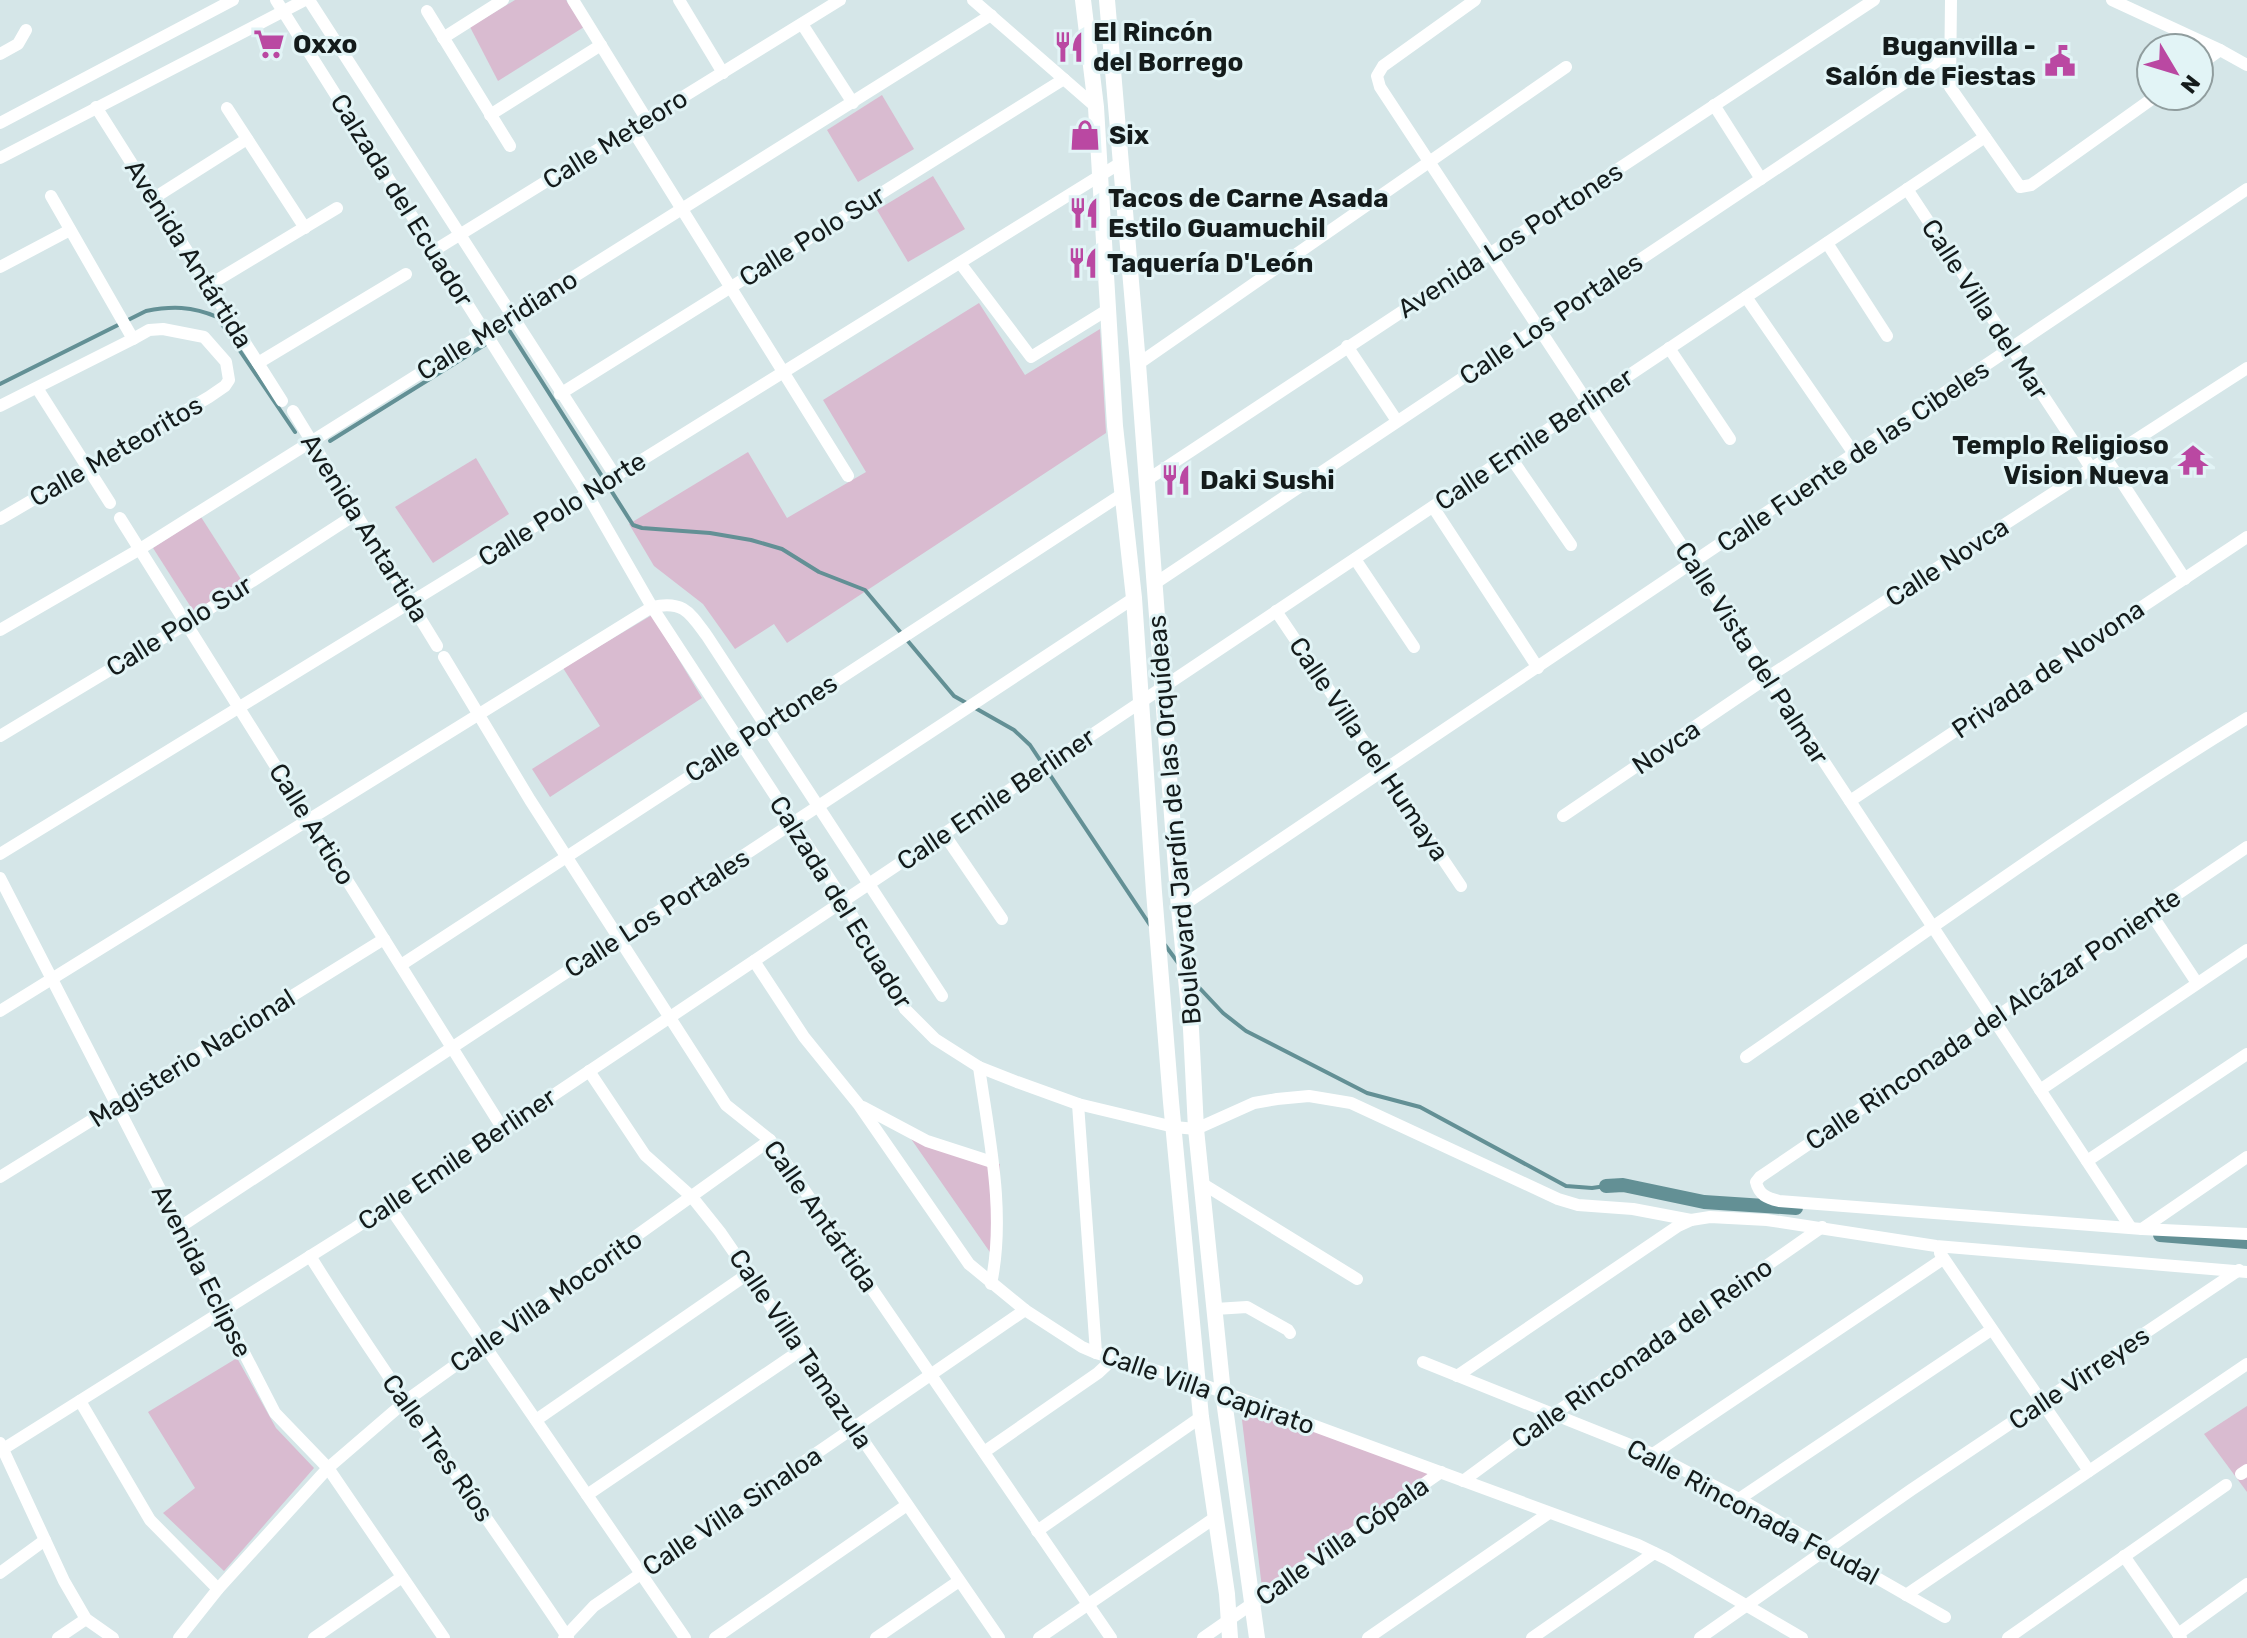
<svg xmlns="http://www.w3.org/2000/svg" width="2247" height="1638" viewBox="0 0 2247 1638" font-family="Rubik,sans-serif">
  <rect width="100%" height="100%" fill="#d5e6e8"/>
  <g fill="#d9bbd0">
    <polygon points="515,0 566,0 584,27 498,81 470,27"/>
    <polygon points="882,95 914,149 858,182 827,130"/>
    <polygon points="933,176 965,229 908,262 877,210"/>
    <polygon points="979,303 1025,375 1100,329 1106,433 787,643 774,624 735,649 703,604 654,566 629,524 748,452 787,518 866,472 823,400"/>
    <polygon points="476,458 509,514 433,563 395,507"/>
    <polygon points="201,517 242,581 194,612 153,548"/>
    <polygon points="652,615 702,698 550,797 532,769 600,726 563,668"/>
    <polygon points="900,1123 945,1148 1000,1164 994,1258"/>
    <polygon points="237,1358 276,1428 314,1468 224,1571 163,1513 195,1488 148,1412"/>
    <polygon points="1240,1403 1433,1472 1262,1588"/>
    <polygon points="2247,1406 2247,1492 2204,1434"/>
  </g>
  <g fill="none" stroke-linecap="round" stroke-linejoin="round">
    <g stroke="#639095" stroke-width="4">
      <polyline points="509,330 633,525 642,528 710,533 751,540 782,549 819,572 865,590 954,696 1014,730 1030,745 1150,925"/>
      <path d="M0 384 146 311C171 306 192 306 217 317L295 432"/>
      <polyline points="330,441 486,344"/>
      <polyline points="1165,945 1179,964"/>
      <polyline points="1192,980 1223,1013 1246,1031 1367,1093 1420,1107 1566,1186 1592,1188 1606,1186"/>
    </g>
    <g stroke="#639095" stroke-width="14">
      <polyline points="1606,1186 1623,1185 1704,1202 1796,1208"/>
      <polyline points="2160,1235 2247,1242"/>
    </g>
    <g stroke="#fff" stroke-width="12">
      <polyline points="276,0 587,494 652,607 844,901 905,1009 935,1039 979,1067 1017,1082 1078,1104 1174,1127 1196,1129 1254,1103 1277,1099 1309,1096 1351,1103 1558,1199 1578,1205 1633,1209 1691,1220"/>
      <polyline points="309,0 616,477"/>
      <polyline points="573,0 647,120"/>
      <polyline points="679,0 723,73"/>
      <polyline points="973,0 1096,107"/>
      <polyline points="1475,0 1383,66 1377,76 1380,87 2131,1228"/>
      <polyline points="1951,0 1950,87 2020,187 2031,185 2156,96"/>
      <polyline points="2112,0 2220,50"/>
      <polyline points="427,11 510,146"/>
      <polyline points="802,24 853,103"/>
      <polyline points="443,38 503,0"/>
      <polyline points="0,54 18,44 26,30"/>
      <polyline points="2199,65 2220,50 2247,65"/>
      <polyline points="1714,105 1761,179"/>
      <polyline points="96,107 282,401"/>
      <polyline points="227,108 305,228"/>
      <polyline points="490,115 601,45"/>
      <polyline points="0,123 233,0"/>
      <polyline points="632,129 848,476"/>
      <polyline points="0,158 305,0"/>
      <polyline points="1907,189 2091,468"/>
      <polyline points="154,198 247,139"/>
      <polyline points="1827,243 1887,336"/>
      <polyline points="435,250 840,0"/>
      <polyline points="960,263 1031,357 1107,310"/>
      <polyline points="0,267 70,230"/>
      <polyline points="209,285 337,208"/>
      <polyline points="1746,297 1855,455"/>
      <polyline points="1347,346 1397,421"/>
      <polyline points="1669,348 1730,439"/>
      <polyline points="258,363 406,274"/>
      <polyline points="1138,364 1566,67"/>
      <polyline points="37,388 110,503"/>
      <polyline points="560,394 1064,79"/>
      <polyline points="0,406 133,339"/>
      <polyline points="293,411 437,646"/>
      <polyline points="1509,455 1571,545"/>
      <polyline points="2106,458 2185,579"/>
      <polyline points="1147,480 1874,0"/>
      <polyline points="1433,507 1538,668"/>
      <polyline points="120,518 503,1129"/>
      <polyline points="0,519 209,397 225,386 229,380 226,362 204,337 163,329 149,330 133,339 51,196"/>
      <polyline points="1355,559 1414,647"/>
      <polyline points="1154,584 1948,54"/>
      <polyline points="1276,611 1461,886"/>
      <polyline points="0,630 140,549 991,15"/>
      <polyline points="444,657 530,800 726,1105 770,1140 1111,1638"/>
      <polyline points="0,736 186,624 356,514"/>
      <polyline points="1850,801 2247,537"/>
      <polyline points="1563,816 1768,677 2247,368"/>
      <polyline points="944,834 1002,919"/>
      <path d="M2247 847 1760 1177 1756 1182C1759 1195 1767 1198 1779 1201L2142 1229 2247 1234"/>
      <polyline points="0,854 587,494 1122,162"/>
      <polyline points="0,878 275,1413 328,1468 444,1638"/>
      <polyline points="1179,908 2247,189"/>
      <polyline points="2150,912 2197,983"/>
      <polyline points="754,961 804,1037 859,1105 969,1264 1025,1310 1082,1347 1096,1353 1198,1383 1638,1545 1667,1559 1802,1638"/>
      <polyline points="401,965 1124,493"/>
      <path d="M0 1011 652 607C684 600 690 613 707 636L942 996"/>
      <path d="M1746 1057C1912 943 2075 823 2247 718"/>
      <path d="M979 1067C989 1138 1006 1213 991 1284"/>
      <polyline points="589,1071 645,1155 692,1197 720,1232 999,1638"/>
      <polyline points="2040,1090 2247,950"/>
      <polyline points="1078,1104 1096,1353"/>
      <polyline points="863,1107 927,1141 992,1162"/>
      <polyline points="2087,1161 2247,1054"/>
      <polyline points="0,1177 384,939"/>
      <polyline points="1203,1184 1357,1279"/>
      <polyline points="389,1206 685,1638"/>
      <polyline points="180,1227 1134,598"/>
      <polyline points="2142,1229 2247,1157"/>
      <polyline points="1940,1253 2089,1471"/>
      <path d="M310 1256C391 1386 483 1510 568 1638"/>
      <polyline points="1215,1309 1247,1307 1288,1330 1290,1333"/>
      <polyline points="1423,1362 1653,1454 1739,1499 1945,1617"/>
      <polyline points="1457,1376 1678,1226 1691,1220 1710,1217 1767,1220 1936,1246 2247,1272"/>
      <polyline points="80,1401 150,1520 218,1589"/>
      <polyline points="536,1420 749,1273"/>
      <polyline points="0,1443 64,1581 86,1619 113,1638"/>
      <polyline points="0,1451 355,1228 1985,137"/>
      <polyline points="984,1452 1098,1373 1114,1358"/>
      <polyline points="1653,1454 1943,1259"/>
      <polyline points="2241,1474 2247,1470"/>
      <polyline points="1463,1481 1554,1414 1822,1227"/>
      <polyline points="587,1495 801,1350"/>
      <polyline points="1739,1499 1991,1330"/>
      <polyline points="1037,1531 1201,1417"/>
      <polyline points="2124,1556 2181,1638"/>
      <polyline points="0,1573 45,1540"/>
      <polyline points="1906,1595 2247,1364"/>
      <polyline points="2178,1634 2247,1584"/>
      <polyline points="58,1638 86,1619"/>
      <polyline points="179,1638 218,1589 328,1468 407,1400 770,1140"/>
      <polyline points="314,1638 402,1577"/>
      <polyline points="564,1638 594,1606 1025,1310"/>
      <polyline points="715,1638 907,1505"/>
      <polyline points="876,1638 959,1581"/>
      <polyline points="1039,1638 1216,1517"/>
      <polyline points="1203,1638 1441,1472"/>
      <polyline points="1368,1638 1549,1513"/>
      <polyline points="1532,1638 1654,1553"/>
      <polyline points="1700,1638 1911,1490 2239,1270"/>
      <polyline points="2008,1638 2226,1485"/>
    </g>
    <g stroke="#fff" stroke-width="16">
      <polyline points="1083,0 1096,107 1115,426 1134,598 1154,892 1171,1102 1201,1417 1227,1594 1230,1638"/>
      <polyline points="1107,0 1138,364 1179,908 1191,1029 1196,1129 1223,1393 1257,1638"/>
    </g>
  </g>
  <defs>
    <symbol id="supermarket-bare" viewBox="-9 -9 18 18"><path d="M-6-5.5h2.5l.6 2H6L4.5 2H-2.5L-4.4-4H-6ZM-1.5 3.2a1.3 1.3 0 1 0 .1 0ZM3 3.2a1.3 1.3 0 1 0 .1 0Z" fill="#ba48a2" stroke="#e2f4f6" stroke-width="2.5" paint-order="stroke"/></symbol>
    <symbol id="restaurant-bare" viewBox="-9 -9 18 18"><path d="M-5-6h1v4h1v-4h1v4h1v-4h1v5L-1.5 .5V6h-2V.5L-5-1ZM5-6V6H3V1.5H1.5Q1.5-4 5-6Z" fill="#ba48a2" stroke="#e2f4f6" stroke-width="2.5" paint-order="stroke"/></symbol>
    <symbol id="civic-bare" viewBox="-9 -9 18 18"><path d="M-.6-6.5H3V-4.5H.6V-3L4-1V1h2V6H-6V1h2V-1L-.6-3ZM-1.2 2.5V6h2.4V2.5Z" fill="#ba48a2" stroke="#e2f4f6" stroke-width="2.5" paint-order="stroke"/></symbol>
    <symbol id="shop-bare" viewBox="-9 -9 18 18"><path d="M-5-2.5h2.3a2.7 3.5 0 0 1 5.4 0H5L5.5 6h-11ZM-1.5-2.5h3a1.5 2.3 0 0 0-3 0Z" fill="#ba48a2" stroke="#e2f4f6" stroke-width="2.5" paint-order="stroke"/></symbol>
    <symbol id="temple-bare" viewBox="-9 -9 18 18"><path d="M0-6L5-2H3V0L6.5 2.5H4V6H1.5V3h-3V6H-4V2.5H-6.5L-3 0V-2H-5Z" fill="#ba48a2" stroke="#e2f4f6" stroke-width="2.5" paint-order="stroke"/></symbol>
  </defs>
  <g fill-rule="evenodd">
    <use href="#supermarket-bare" x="247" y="22" width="44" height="44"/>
    <use href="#restaurant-bare" x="1047" y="25" width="44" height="44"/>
    <use href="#civic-bare" x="2038" y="39" width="44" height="44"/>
    <use href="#shop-bare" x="1063" y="113" width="44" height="44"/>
    <use href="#restaurant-bare" x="1062" y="191" width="44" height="44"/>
    <use href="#restaurant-bare" x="1061" y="241" width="44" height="44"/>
    <use href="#temple-bare" x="2171" y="438" width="44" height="44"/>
    <use href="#restaurant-bare" x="1154" y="458" width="44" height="44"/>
  </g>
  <g text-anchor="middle" stroke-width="6" stroke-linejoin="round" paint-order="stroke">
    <g font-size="26" font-weight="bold" fill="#141b1b" stroke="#e2f4f6" text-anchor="start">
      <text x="1093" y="41">El Rincón<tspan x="1093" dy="30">del Borrego</tspan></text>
      <text x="293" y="53">Oxxo</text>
      <text x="2036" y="55" text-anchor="end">Buganvilla -<tspan x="2036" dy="30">Salón de Fiestas</tspan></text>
      <text x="1109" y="144">Six</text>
      <text x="1108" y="207">Tacos de Carne Asada<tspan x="1108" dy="30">Estilo Guamuchil</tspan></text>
      <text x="1107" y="272">Taquería D'León</text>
      <text x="2169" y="454" text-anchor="end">Templo Religioso<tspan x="2169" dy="30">Vision Nueva</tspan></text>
      <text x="1200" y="489">Daki Sushi</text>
    </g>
    <g font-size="26" fill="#141b1b" stroke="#e2f4f6">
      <text transform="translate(615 139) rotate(-32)" y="9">Calle Meteoro</text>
      <text transform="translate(402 200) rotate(58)" y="9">Calzada del Ecuador</text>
      <text transform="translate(812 236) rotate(-32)" y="9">Calle Polo Sur</text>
      <text transform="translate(1510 240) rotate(-33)" y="9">Avenida Los Portones</text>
      <text transform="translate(189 254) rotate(58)" y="9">Avenida Antártida</text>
      <text transform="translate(1985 309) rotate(57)" y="9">Calle Villa del Mar</text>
      <text transform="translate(1551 319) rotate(-34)" y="9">Calle Los Portales</text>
      <text transform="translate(497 325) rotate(-32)" y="9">Calle Meridiano</text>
      <text transform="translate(1534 439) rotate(-34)" y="9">Calle Emile Berliner</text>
      <text transform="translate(116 451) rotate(-30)" y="9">Calle Meteoritos</text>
      <text transform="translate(1853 456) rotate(-34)" y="9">Calle Fuente de las Cibeles</text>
      <text transform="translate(562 509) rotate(-32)" y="9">Calle Polo Norte</text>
      <text transform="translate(365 528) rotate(58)" y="9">Avenida Antartida</text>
      <text transform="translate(1947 562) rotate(-33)" y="9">Calle Novca</text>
      <text transform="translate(179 626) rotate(-32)" y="9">Calle Polo Sur</text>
      <text transform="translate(1752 653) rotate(57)" y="9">Calle Vista del Palmar</text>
      <text transform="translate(2048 669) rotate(-34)" y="9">Privada de Novona</text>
      <text transform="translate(761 728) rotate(-33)" y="9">Calle Portones</text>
      <text transform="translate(1666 747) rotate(-34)" y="9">Novca</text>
      <text transform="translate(1369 749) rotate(56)" y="9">Calle Villa del Humaya</text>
      <text transform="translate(996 799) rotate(-34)" y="9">Calle Emile Berliner</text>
      <text transform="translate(1174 820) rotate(-95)" y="9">Boulevard Jardín de las Orquídeas</text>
      <text transform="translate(312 824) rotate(58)" y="9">Calle Artico</text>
      <text transform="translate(841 902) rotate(58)" y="9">Calzada del Ecuador</text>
      <text transform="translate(657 913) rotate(-33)" y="9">Calle Los Portales</text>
      <text transform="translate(1993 1019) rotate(-34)" y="9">Calle Rinconada del Alcázar Poniente</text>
      <text transform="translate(192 1058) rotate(-32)" y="9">Magisterio Nacional</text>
      <text transform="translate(457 1159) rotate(-34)" y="9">Calle Emile Berliner</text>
      <text transform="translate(821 1216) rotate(55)" y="9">Calle Antártida</text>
      <text transform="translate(202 1271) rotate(63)" y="9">Avenida Eclipse</text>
      <text transform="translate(546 1301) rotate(-35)" y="9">Calle Villa Mocorito</text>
      <text transform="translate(801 1349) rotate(56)" y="9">Calle Villa Tamazula</text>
      <text transform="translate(1642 1353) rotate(-35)" y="9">Calle Rinconada del Reino</text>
      <text transform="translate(2079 1378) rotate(-34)" y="9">Calle Virreyes</text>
      <text transform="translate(1208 1390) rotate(19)" y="9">Calle Villa Capirato</text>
      <text transform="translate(438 1448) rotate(55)" y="9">Calle Tres Ríos</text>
      <text transform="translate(732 1511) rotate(-34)" y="9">Calle Villa Sinaloa</text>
      <text transform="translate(1753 1512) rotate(28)" y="9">Calle Rinconada Feudal</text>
      <text transform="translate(1342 1541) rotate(-35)" y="9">Calle Villa Cópala</text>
    </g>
  </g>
  <g transform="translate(2175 72) rotate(128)"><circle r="38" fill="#e2f4f6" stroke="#909d9e" stroke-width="2"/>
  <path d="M0-6L14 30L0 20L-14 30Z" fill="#ba48a2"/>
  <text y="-12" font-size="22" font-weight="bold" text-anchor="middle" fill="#141b1b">N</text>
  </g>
</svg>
